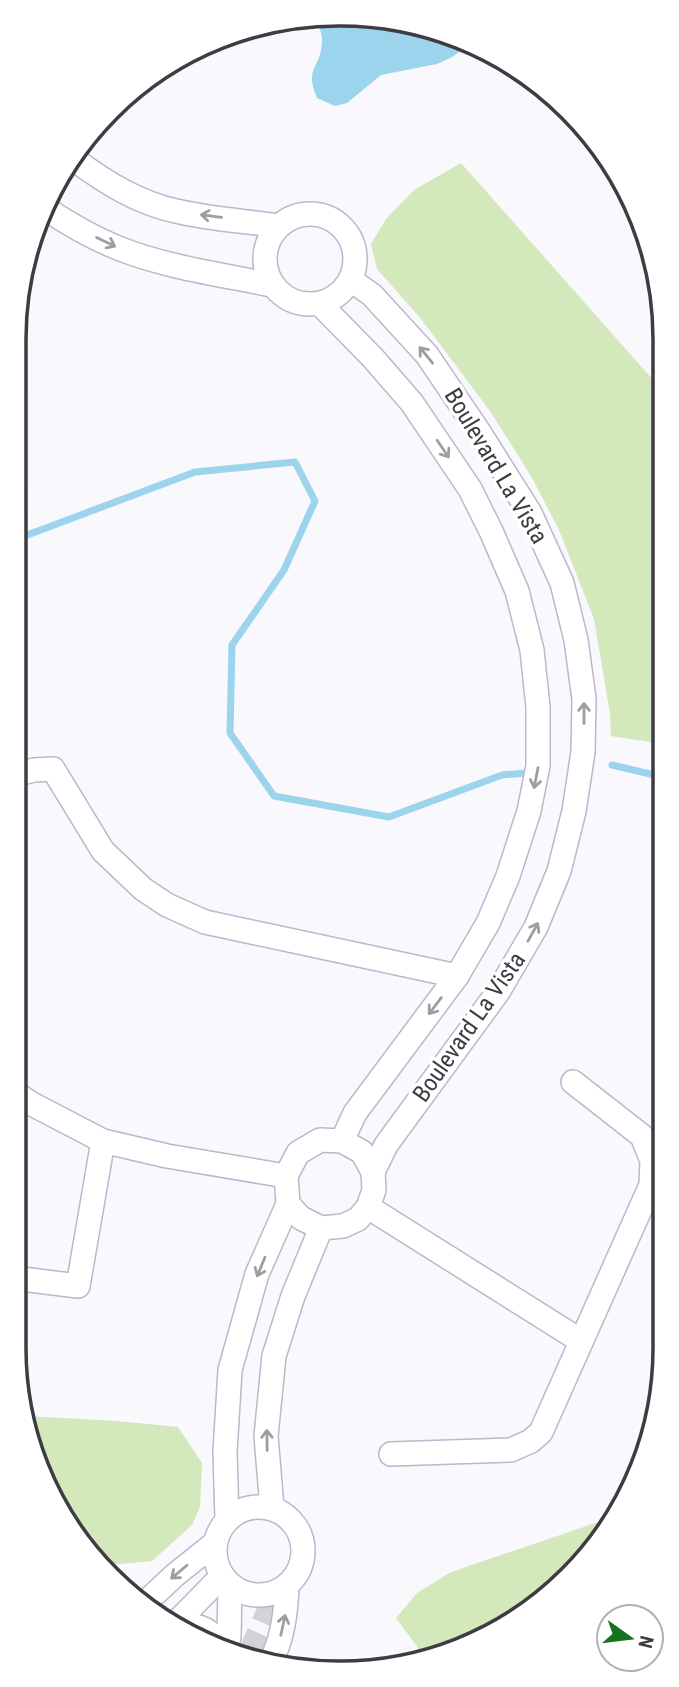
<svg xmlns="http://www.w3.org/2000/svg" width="679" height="1687" viewBox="0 0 679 1687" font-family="'Roboto Condensed',sans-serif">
  <rect width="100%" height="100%" fill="#f9f8fc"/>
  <g fill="#d3e8bb">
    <polygon points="461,163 662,390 663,744 611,736 610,714 594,619 559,530 531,476 490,411 421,319 377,269 371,244 386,219 414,190"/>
    <polygon points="25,1416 117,1421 178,1427 202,1463 200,1507 192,1525 152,1561 99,1566 95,1562 31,1453"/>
    <polygon points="613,1517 598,1545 520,1618 422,1659 421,1652 396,1618 417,1593 451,1572"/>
  </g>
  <path fill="#9cd4ed" d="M318 15 444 31 471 44 452 57 437 64 381 75 347 103 335 106 317 98C304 67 320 70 322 43 323 34 318 24 314 16Z"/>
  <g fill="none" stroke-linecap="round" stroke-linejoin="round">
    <g stroke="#9cd4ed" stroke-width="7">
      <polyline points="14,540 195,472 295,462 315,501 284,570 232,645 230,733 274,796 389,817 502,775 527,773"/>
      <polyline points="612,765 663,777"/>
    </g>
    <polyline stroke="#d4d2d7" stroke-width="23" stroke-dasharray="23 11" stroke-linecap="butt" points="249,1654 277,1591"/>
    <defs>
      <g id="minor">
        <path d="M75 160C105 182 138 203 176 211 209 219 245 221 279 226"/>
        <path d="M46 209C69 224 93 238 118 248 165 267 223 275 272 285"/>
        <circle cx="310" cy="259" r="45"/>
        <polyline points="351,280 372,295 427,355 479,432 530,513 562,583 576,640 584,699 583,752 574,811 559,871 536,927 498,992 386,1145 373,1172"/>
        <polyline points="320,304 373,358 412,403 470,489 491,531 517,591 532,650 538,707 538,766 529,811 508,876 488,923 457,976 355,1113 342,1141"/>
        <polyline points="14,775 34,770 53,769 103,851 143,889 167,905 205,922 457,976"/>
        <polyline points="14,1092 30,1103 103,1141 167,1156 286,1176"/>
        <polygon points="320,1140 342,1141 362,1152 373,1172 374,1190 368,1207 358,1219 343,1226 321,1228 301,1218 288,1204 286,1176 298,1153"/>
        <polyline points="368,1207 581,1341"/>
        <polyline points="14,1278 78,1286 103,1141"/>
        <polyline points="391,1454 511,1450 531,1441 541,1432 651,1185 652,1161 642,1136 573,1082"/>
        <circle cx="259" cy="1551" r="44"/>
        <polyline points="272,1508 266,1436 274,1356 293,1296 321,1228"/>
        <polyline points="227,1520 225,1452 230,1370 257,1274 288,1204"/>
        <polyline points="145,1603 175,1575 215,1543"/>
        <polyline points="173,1626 222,1576"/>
        <path d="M174 1627C193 1622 209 1627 220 1644"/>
        <polyline points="226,1646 229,1637 230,1585"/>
        <path d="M271 1661C283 1638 286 1612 287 1586"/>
      </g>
    </defs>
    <use href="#minor" stroke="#beb6cb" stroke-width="26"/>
    <use href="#minor" stroke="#fff" stroke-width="23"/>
  </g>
  <defs><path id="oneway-shaft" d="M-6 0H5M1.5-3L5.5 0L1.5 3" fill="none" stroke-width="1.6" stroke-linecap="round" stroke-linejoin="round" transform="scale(1.75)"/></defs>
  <g stroke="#9e9da1">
    <use href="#oneway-shaft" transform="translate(211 216) rotate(-172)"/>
    <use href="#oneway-shaft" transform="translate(106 242) rotate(26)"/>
    <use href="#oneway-shaft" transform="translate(426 355) rotate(-129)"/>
    <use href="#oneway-shaft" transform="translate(443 449) rotate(56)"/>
    <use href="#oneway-shaft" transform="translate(584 713) rotate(-90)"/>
    <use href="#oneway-shaft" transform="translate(536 778) rotate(101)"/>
    <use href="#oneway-shaft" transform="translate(533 932) rotate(-61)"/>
    <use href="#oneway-shaft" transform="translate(435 1006) rotate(127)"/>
    <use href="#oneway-shaft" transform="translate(261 1267) rotate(112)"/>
    <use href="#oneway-shaft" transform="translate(267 1440) rotate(-91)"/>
    <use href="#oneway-shaft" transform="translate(179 1572) rotate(140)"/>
    <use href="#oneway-shaft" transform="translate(283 1625) rotate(-78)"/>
  </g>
  <g text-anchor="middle" stroke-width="7" stroke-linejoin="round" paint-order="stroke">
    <g font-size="24" fill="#3e3b43" stroke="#fff">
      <text transform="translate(496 466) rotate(59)" y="8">Boulevard La Vista</text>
      <text transform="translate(469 1027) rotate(-55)" y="8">Boulevard La Vista</text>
    </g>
  </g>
  <path d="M0 0H679V1687H0ZM339 26H340A313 313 0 0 1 653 339V1348A313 313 0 0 1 340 1661H339A313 313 0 0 1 26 1348V339A313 313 0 0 1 339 26Z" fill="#fff" fill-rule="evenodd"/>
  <path fill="none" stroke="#3e3b43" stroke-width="3.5" d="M339 26H340A313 313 0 0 1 653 339V1348A313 313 0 0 1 340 1661H339A313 313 0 0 1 26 1348V339A313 313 0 0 1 339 26Z"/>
  <g transform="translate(630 1638) rotate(104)"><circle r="33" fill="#ffffff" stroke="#b2b1b4" stroke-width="2"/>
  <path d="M0-5L12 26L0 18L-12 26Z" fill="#14721f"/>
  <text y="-10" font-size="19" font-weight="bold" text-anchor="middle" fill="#3e3b43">N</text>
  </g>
</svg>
